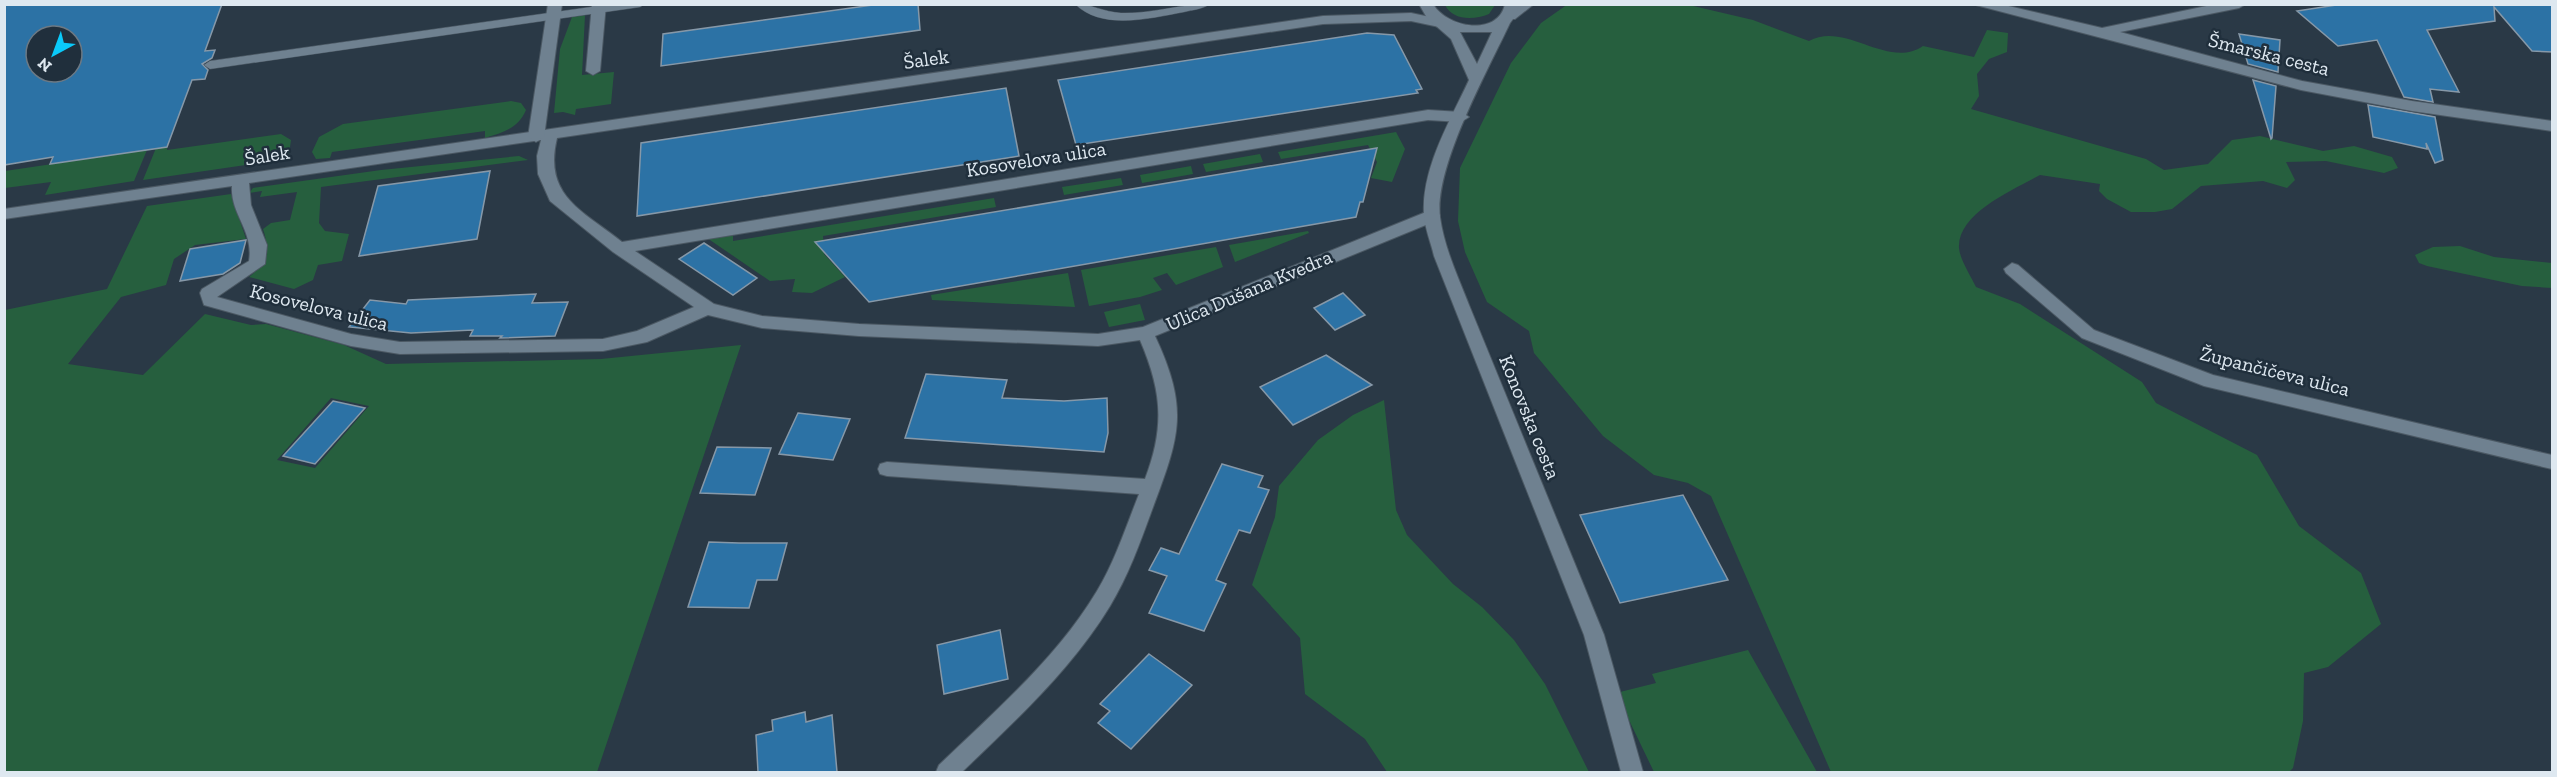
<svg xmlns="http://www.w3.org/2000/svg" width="2557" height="777" viewBox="0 0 2557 777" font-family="'Zilla Slab',serif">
  <rect width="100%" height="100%" fill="#2a3946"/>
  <g fill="#265f3e" fill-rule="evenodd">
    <path d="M1568 4 1689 5 1753 20 1809 41C1845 21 1888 70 1923 46L1974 57 1987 30 2008 33 2007 52 1989 59 1977 74 1979 96 1971 109 2146 159 2164 170 2208 164 2232 140 2260 136 2323 151 2354 146 2392 157 2398 168 2384 173 2326 161 2286 162 2295 180 2287 188 2263 181 2201 186 2172 209 2155 212H2131L2107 199 2099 191 2100 184 2040 175C2015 189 1957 213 1959 248 1960 260 1971 276 1976 287L2020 304 2142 382 2156 403 2257 455 2299 526 2361 573 2381 624 2328 667 2304 673 2303 721 2293 768 2289 772H1831L1711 496 1688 483 1654 475 1603 436 1534 353 1529 331 1487 302 1465 252 1458 221 1460 168 1511 63 1541 23Z"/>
    <path d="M1445 5H1495L1489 14C1474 20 1453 21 1445 5Z"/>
    <polygon points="585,15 582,75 614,72 611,104 576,109 575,115 563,112 554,113 560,49 572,17"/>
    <path d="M511 101 521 103 526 110C518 129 503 132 485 138V131L332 152 330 158 316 159 312 152 319 137 343 124Z"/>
    <polygon points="1396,132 1405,149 1392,182 1371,178 1377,162 1368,145 1281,159 1278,152"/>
    <polygon points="281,134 291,140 289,154 280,160 143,180 156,148 167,147 167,150"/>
    <polygon points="147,150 134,181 45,195 51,182 5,188 5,171"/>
    <polygon points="1260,154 1263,162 1206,172 1203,164"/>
    <path d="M519 156 528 160 321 187 319 223 325 231 349 234 342 261 318 265 313 280 294 289 249 277C266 264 270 249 263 229L271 223 290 220 297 192 260 197 262 191 249 193 253 188 381 170Z"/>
    <polygon points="1191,166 1193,174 1142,183 1140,175"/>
    <polygon points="1121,178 1123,185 1064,195 1062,187"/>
    <path d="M231 194 246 239 195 245 174 259 166 285 121 297 68 364 143 375 205 314 251 325 266 324 344 345 386 364 601 359 741 345 597 772H5V310L107 289 147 206ZM331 398 369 406 315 468 277 460Z"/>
    <polygon points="994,198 996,207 823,236 824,254 845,277 812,293 792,292 795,279 770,281 707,238 733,234 733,241"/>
    <polygon points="1308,231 1309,233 1235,262 1229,245"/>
    <polygon points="2460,246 2494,257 2552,263 2552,288 2522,286 2427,266 2419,263 2415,255 2433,247"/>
    <polygon points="1216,247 1223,267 1176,285 1167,273 1153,278 1162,290 1140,297 1089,306 1081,270"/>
    <polygon points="1068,273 1075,307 932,300 931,295"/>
    <polygon points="1140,304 1145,320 1109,327 1104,312"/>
    <polygon points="1384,400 1396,510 1407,535 1453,584 1482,607 1514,640 1545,684 1589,772 1387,772 1365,739 1305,694 1300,638 1252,585 1275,517 1279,486 1318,440 1353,415"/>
    <polygon points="1748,650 1817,772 1654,772 1616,693 1656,683 1652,674"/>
  </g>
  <g fill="#2c72a5" stroke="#8698a8" stroke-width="1.5" fill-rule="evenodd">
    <path d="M4 4H222L205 51 215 50 212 58 202 64 208 70 205 79 192 80 167 147 50 164 53 157 4 165ZM36 36H72V72H36Z"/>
    <polygon points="880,4 918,4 920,30 661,66 663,34"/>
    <polygon points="2343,4 2553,4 2553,52 2532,51 2494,7 2495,21 2427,30 2459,92 2430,89 2433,102 2404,97 2377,40 2338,46 2297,11"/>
    <polygon points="1367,33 1394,35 1422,89 1416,90 1418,93 1076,145 1058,80"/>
    <polygon points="2239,34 2280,40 2278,72 2248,64"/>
    <polygon points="2253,80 2276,86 2272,138 2271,139"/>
    <polygon points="1006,88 1019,156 637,216 641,143"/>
    <polygon points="2368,105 2435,117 2443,160 2435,163 2426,143 2427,149 2373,137"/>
    <polygon points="1377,148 1363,202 1360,202 1356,217 869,302 815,242"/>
    <polygon points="490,171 477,239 359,256 378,186"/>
    <polygon points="246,240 240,263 223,274 180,281 190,249"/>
    <polygon points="704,243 757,278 733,295 679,259"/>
    <polygon points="1343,293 1365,315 1335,330 1314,308"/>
    <polygon points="536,294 532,303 568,302 555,336 500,338 502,336 470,336 473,330 411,333 349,327 370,300 406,304 408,300"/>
    <polygon points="1326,355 1372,385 1293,425 1260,387"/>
    <polygon points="926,374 1007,380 1002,398 1064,401 1107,398 1108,433 1104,452 905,438"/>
    <polygon points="333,401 365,408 315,464 283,456"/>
    <polygon points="798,413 850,419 833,460 779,454"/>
    <polygon points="717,447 771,448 755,495 700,493"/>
    <polygon points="1222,464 1263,476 1258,487 1269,490 1250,533 1239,530 1216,580 1226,584 1204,631 1149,613 1167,576 1149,570 1161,548 1179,554"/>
    <polygon points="1683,495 1728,580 1620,603 1580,515"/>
    <polygon points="709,542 739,543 787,543 777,580 757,580 749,608 688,607"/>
    <polygon points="1000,630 1008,679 944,694 937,645"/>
    <polygon points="1149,654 1192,685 1131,749 1098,723 1110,711 1100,704"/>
    <polygon points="805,712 806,722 832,715 837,772 758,772 756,735 773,731 772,720"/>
  </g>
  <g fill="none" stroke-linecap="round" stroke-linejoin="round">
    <defs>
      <g id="lane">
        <polygon points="612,4 645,4 640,7 210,69 204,65 210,61"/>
        <path d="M1075 4C1091 4 1104 12 1121 13 1151 14 1180 4 1210 4 1203 9 1192 10 1184 12 1151 18 1102 31 1075 4Z"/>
      </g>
      <g id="street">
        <polygon points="592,4 606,4 600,71 593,75 586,71"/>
        <polygon points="1517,4 1534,4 1515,19 1505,19 1505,13"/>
        <polygon points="1972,4 2000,4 2102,28 2216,4 2246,4 2239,8 2120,32 2302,81 2412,101 2552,121 2552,131 2412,111 2301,90"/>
        <path d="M1411 13 1449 21 1451 24 1444 28 1411 21 1323 24 557 138C543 196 582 210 622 242L1428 110 1461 112 1469 117 1461 122 1428 120 635 251 714 304 762 316 859 324 1098 334 1143 327 1426 212H1438L1440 216 1438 220 1155 336C1190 411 1179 437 1152 510 1140 543 1128 576 1110 606 1071 670 1015 721 962 772H936L939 765C995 711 1057 658 1097 591 1115 561 1126 527 1139 494L887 476 880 474 878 469 880 464 887 462 1145 479C1165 427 1162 391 1140 340L1098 346 859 336 762 328 708 315 647 342 603 351 400 354 351 346 204 305 200 293 202 289 249 261C254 231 230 214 232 186L4 219V209L1323 16ZM541 140 537 156 538 174 550 201 613 252 694 307 637 331 603 339 400 342 351 334 217 297 265 264 267 245 251 205 249 183Z"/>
        <polygon points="2012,263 2018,265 2094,330 2213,375 2552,455 2552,469 2204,386 2082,338 2006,273 2004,269"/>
      </g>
      <g id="secondary">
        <polygon points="548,4 562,4 544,137 536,142 528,137"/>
        <path d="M1419 4H1433C1447 28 1498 37 1505 4H1519L1516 15 1510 23C1488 70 1434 167 1440 217 1444 247 1458 277 1469 305L1604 635 1643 772H1621L1584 635 1434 256C1431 243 1425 229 1424 215 1421 169 1450 121 1469 80L1451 39 1427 18ZM1460 32H1492L1477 64Z"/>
      </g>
    </defs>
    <use href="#lane" stroke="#4b5863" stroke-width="1"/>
    <use href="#street" stroke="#4b5863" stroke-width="2"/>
    <use href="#secondary" stroke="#4b5863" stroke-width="2"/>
    <use href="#lane" fill="#6f8190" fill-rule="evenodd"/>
    <use href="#street" fill="#6f8190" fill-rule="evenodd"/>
    <use href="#secondary" fill="#6f8190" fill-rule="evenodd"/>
  </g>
  <g text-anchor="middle" stroke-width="5" stroke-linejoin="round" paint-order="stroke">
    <g font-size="20" fill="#dee8f0" stroke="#202f3c">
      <text transform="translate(2269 54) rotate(14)" y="7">Šmarska cesta</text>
      <text transform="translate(926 59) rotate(-8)" y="7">Šalek</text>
      <text transform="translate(267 155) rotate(-9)" y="7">Šalek</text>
      <text transform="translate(1036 159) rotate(-9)" y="7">Kosovelova ulica</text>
      <text transform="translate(1249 290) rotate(-23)" y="7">Ulica Dušana Kvedra</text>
      <text transform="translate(319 307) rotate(14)" y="7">Kosovelova ulica</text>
      <text transform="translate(2275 371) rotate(14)" y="7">Župančičeva ulica</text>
      <text transform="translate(1530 417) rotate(68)" y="7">Konovska cesta</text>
    </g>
  </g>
  <rect width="2557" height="777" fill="none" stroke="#dee8f0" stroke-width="12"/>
  <g transform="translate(54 54) rotate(221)"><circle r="28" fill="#202f3c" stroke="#6c7984" stroke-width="1.5"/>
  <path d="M0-4.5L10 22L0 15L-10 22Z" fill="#0acafa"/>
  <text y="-9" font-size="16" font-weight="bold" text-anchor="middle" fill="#dee8f0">N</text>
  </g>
</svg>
